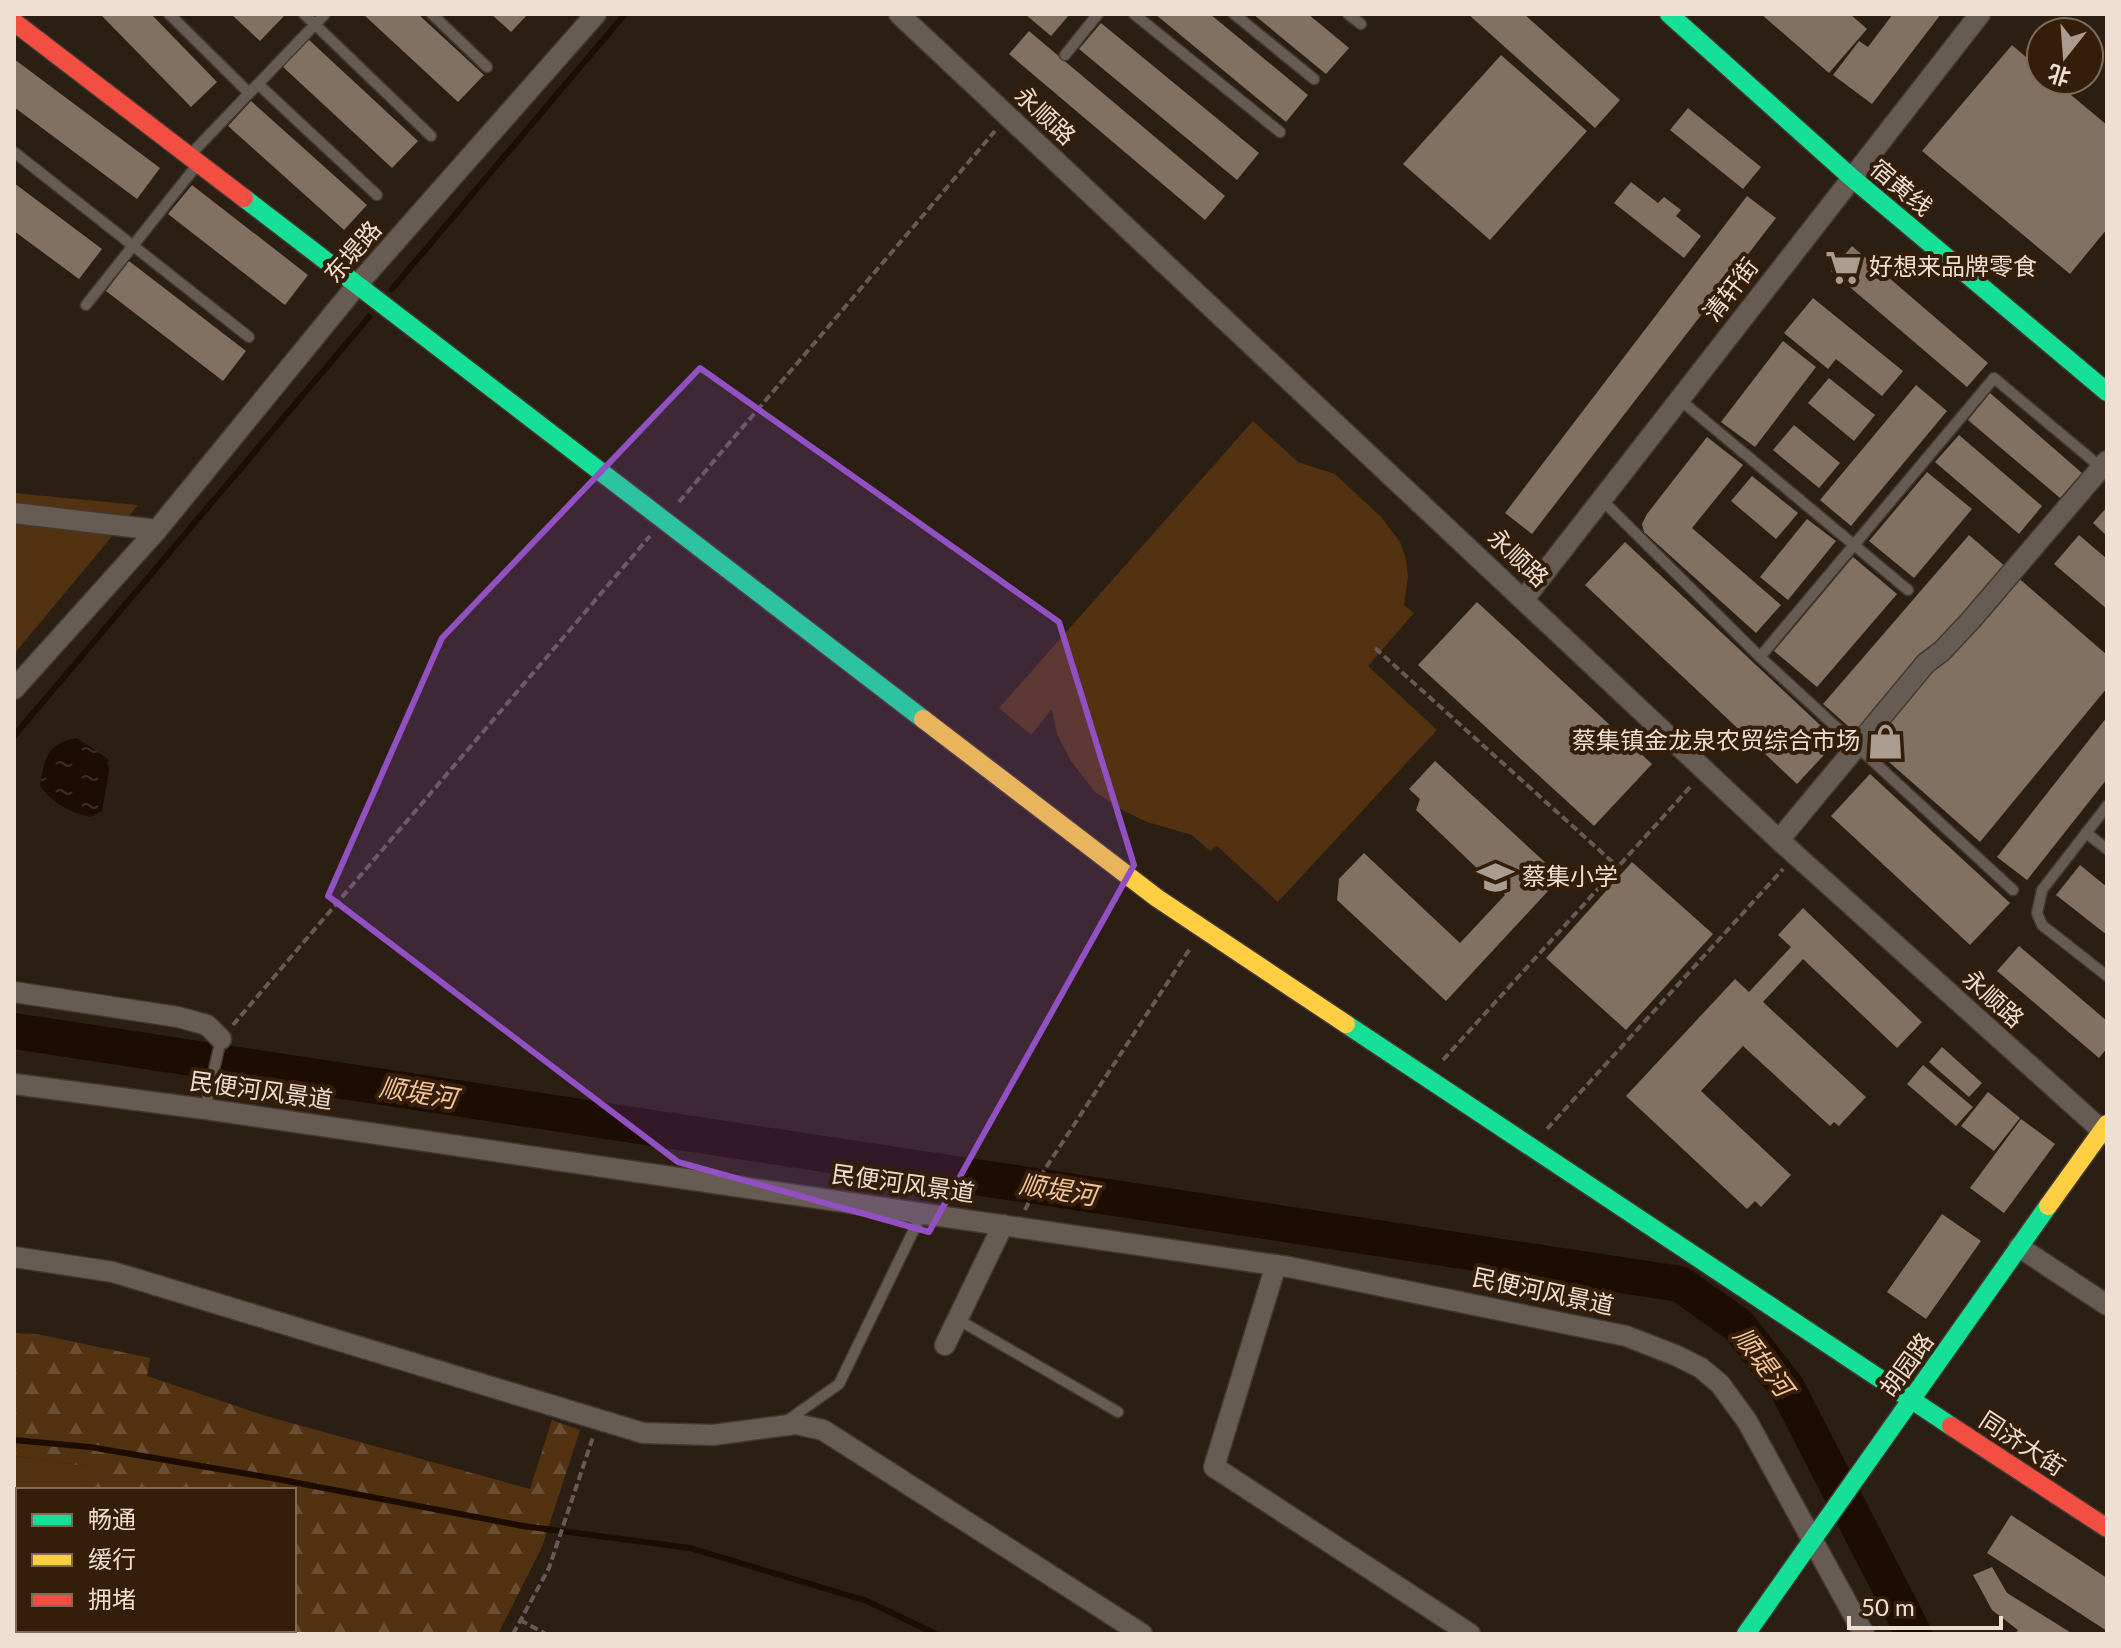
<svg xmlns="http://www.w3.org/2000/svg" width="2121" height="1648" viewBox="0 0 2121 1648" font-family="Lato,'Noto Sans SC',sans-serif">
  <defs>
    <pattern id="forest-firs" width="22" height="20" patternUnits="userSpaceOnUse" patternTransform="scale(2)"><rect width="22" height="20" fill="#523211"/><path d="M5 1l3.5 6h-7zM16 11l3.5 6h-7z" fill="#6b4f33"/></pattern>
    <pattern id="water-ripples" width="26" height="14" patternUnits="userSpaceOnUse" patternTransform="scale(2)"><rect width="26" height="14" fill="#1c0c02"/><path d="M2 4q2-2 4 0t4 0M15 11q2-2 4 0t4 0" fill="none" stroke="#3d2f26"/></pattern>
  </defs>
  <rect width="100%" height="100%" fill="#2b1f13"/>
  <g fill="#523211">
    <polygon points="1253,421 1298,462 1335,474 1381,517 1400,542 1406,559 1408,577 1404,605 1414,613 1368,666 1437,730 1278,902 1217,846 1210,851 1192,835 1147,822 1124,811 1095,792 1071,761 1057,734 1052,709 1031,735 999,708"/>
    <polygon points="14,493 138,505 14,654"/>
    <polygon points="14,1456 91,1467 86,1490 18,1490 18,1630 54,1630 53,1634 14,1634"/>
  </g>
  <polygon fill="url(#forest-firs)" points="14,1333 37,1334 150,1358 147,1376 266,1416 530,1489 552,1420 580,1430 542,1547 498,1634 122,1634 113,1630 294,1630 294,1490 86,1490 90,1467 14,1456"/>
  <path fill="url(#water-ripples)" d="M77 738 108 759 109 771 102 811 90 817C67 811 54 804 40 786 44 759 47 743 77 738Z"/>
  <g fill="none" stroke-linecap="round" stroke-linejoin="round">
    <g stroke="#1c0c02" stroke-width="6">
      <polyline points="392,289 625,14"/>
      <polyline points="14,736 369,317"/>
      <polyline points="14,1440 90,1447 277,1479 523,1526 690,1548 867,1601 936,1634"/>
    </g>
    <polyline stroke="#1c0c02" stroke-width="36" points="14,1031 1680,1284 1739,1326 1787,1388 1914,1634"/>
  </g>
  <g fill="#827161">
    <polygon points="100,14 151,14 217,82 191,107"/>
    <polygon points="231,14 286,14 260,41"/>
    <polygon points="363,14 418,14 484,75 458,102"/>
    <polygon points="491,14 528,14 511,32"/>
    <polygon points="1025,14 1070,14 1051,36"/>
    <polygon points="1155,14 1210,14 1308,95 1286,122"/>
    <polygon points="1253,14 1308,14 1349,48 1326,74"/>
    <polygon points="1468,14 1524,14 1620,100 1595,128"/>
    <polygon points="1761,14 1850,14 1867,29 1829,73"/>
    <polygon points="1893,14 1941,14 1872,104 1833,75 1859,41 1868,47"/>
    <polygon points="1101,23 1259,153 1237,180 1079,49"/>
    <polygon points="1029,31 1225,196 1205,220 1009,54"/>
    <polygon points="308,39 418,141 392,168 282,66"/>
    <polygon points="2012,45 2041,70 2041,80 2053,80 2107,125 2107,229 2070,274 1922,151"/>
    <polygon points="1501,55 1587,131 1490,240 1403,164"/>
    <polygon points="14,59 160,168 137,199 14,107"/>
    <polygon points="251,101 367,205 344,230 228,126"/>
    <polygon points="1688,108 1761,167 1743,189 1670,130"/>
    <polygon points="1631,182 1658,203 1664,197 1681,210 1676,216 1701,236 1684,258 1614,203"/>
    <polygon points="14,183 102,249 79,279 14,231"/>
    <polygon points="192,185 308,275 285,305 168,214"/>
    <polygon points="1747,196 1776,218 1532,534 1505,513"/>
    <polygon points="1852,246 1988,363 1967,387 1831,271"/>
    <polygon points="129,261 246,351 223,381 106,291"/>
    <polygon points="1813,298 1903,371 1882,396 1836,359 1828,369 1784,333"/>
    <polygon points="1783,341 1816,367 1755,447 1721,422"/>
    <polygon points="1829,378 1875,415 1854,441 1808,403"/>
    <polygon points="1916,385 1947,411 1851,526 1820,500"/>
    <polygon points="1990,393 2082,473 2060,498 1968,420"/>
    <polygon points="1794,425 1840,463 1819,488 1773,450"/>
    <polygon points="1959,435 2042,506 2019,534 1935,462"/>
    <polygon points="1707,437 1743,465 1692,528 1781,605 1756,633 1644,532 1642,524 1647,514"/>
    <polygon points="1927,472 1972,509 1914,578 1869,541"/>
    <polygon points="1752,476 1798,513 1776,539 1731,501"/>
    <polygon points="2107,507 2107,536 2093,523"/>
    <polygon points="1807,519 1836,541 1788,600 1760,577"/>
    <polygon points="1969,535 2107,655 2107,688 1980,842 1823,704"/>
    <polygon points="2079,535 2107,559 2107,609 2054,564"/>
    <polygon points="1625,542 1837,741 1797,784 1585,585"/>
    <polygon points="1853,557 1897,594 1817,687 1774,651"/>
    <polygon points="1477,602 1652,764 1594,826 1418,665"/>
    <polygon points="2107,717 2107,779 2027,880 1997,857"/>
    <polygon points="1435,761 1561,877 1446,1001 1337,900 1339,879 1364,853 1460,943 1505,895 1416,810 1420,799 1409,789"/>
    <polygon points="1870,774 2010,903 1970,945 1831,816"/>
    <polygon points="1632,862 1713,934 1626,1030 1546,958"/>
    <polygon points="2080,865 2107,887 2107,935 2056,895"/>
    <polygon points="1803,908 1922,1022 1897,1048 1803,959 1763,1002 1866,1097 1839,1126 1834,1122 1830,1126 1743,1046 1701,1091 1791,1175 1761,1207 1755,1201 1747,1209 1626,1096 1735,979 1749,992 1791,947 1778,935"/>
    <polygon points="2019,946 2107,1021 2107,1048 2099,1058 1997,971"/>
    <polygon points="1942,1047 1982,1083 1969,1097 1929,1062"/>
    <polygon points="1923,1065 1973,1107 1956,1126 1907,1084"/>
    <polygon points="1988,1092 2020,1118 1994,1151 1961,1126"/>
    <polygon points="2021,1119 2055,1144 2004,1213 1970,1188"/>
    <polygon points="1942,1214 1981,1241 1926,1319 1887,1292"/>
    <polygon points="2011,1515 2107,1578 2107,1631 1987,1553"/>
    <polygon points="1992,1567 2007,1593 2073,1634 2015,1634 2018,1630 1992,1610 1973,1575"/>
  </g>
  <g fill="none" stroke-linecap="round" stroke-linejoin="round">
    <defs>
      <g id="lane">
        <polyline points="169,14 249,93"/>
        <polyline points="304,14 431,136"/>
        <polyline points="432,14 487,67"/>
        <polyline points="1134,14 1280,132"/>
        <polyline points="1234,14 1314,79"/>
        <polyline points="1348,14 1361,24"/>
        <polyline points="1065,55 1098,14"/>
        <polyline points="258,84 377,195"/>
        <polyline points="14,152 249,337"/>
        <polyline points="191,154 325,14"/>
        <polyline points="86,305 197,165"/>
        <polyline points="1679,399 1908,590"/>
        <polyline points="1601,499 1760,657 2013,890"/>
        <polyline points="1760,657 1994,378 2103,469"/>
        <polyline points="2107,806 2042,890 2037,913 2042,925 2107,976"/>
        <polyline points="2086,833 2107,849"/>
        <polyline points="205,1109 221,1039"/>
        <polyline points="957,1319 1118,1412"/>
        <polyline points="788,1420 839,1384 922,1213"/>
      </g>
      <g id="street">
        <polyline points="899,14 1779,840 2107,1135"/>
        <polyline points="14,513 157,530"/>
        <polyline points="1524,599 1980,14"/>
        <polyline points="14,689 157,530 357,285 596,14"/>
        <polyline points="1779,840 1926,663 1942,651 1971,620 2107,461"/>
        <polyline points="14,992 178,1017 207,1025 221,1039"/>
        <polyline points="14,1084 205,1109 1289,1267 1626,1336 1675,1355 1701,1368 1720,1384 1747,1421 1864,1634"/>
        <polyline points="2019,1247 2107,1305"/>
        <polyline points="14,1257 113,1272 643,1433 713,1435 796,1424 823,1430 1142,1634"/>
        <polyline points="1276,1265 1214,1467 1470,1634"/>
        <polyline points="945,1345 1003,1225"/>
      </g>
      <g id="fast">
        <polyline points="1669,14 1851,177 2107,392"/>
        <polyline points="244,198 923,719"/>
        <polyline points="1346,1024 1951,1426"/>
        <polyline points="1746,1634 2048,1206"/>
      </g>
      <g id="slow">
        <polyline points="923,719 1157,898 1346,1024"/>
        <polyline points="2048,1206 2107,1124"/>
      </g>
      <g id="jam">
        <polyline points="14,22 244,198"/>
        <polyline points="1951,1426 2107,1528"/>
      </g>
    </defs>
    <use href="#lane" stroke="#433931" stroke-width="13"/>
    <use href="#street" stroke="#433931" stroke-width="23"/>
    <use href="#fast" stroke="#433931" stroke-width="21"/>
    <use href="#slow" stroke="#433931" stroke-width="21"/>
    <use href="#jam" stroke="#433931" stroke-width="21"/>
    <g stroke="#665b54" stroke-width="4" stroke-dasharray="8 4" stroke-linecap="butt">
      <polyline points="679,502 995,131"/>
      <polyline points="1375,648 1618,867"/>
      <polyline points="233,1025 650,536"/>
      <polyline points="1443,1060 1692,785"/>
      <polyline points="1547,1129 1783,869"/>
      <polyline points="1025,1210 1043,1172 1191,947"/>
      <polyline points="14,1608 18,1609"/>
      <polyline points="520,1620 546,1634"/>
      <polyline points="80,1630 91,1634"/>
      <polyline points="513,1634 549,1568 593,1437"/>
    </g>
    <use href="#lane" stroke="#665c54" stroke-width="10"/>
    <use href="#street" stroke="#665c54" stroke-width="20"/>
    <use href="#fast" stroke="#16e098" stroke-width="18"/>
    <use href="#slow" stroke="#ffcf43" stroke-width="18"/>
    <use href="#jam" stroke="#f24e42" stroke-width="18"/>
  </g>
  <path fill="#9250c3" fill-opacity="0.2" stroke="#9250c3" stroke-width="6" stroke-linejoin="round" d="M700 368 1059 622 1134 865 929 1232 678 1162 328 896 442 638Z"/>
  <defs>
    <symbol id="supermarket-bare" viewBox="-9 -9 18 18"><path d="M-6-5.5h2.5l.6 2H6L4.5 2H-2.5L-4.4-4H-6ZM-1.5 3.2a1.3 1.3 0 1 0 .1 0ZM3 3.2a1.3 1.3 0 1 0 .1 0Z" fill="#aa9c8f" stroke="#351e09" stroke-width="2.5" paint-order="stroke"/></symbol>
    <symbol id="shop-bare" viewBox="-9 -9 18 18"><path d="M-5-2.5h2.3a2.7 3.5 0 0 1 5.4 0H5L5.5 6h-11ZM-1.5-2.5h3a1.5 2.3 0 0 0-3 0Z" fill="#aa9c8f" stroke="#351e09" stroke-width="2.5" paint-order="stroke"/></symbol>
    <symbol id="school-bare" viewBox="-9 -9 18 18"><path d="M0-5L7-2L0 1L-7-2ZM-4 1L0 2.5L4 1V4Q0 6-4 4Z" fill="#aa9c8f" stroke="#351e09" stroke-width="2.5" paint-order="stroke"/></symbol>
  </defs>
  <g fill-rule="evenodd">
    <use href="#supermarket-bare" x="1818" y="242" width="51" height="51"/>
    <use href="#shop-bare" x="1860" y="716" width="51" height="51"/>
    <use href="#school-bare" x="1470" y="852" width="51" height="51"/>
  </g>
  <g text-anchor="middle" stroke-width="8" stroke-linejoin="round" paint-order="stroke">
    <g font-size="24" fill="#eedfd2" stroke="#351e09">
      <text transform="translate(1045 116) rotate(43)" y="8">永顺路</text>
      <text transform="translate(1901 188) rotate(40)" y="8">宿黄线</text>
      <text transform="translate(353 252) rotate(-49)" y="8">东堤路</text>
      <text transform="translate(1731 290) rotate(-52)" y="8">清轩街</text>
      <text transform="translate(1518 558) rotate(43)" y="8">永顺路</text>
      <text transform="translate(1993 999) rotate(42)" y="8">永顺路</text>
      <text transform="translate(261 1091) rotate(8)" y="8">民便河风景道</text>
      <text transform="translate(903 1184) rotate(8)" y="8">民便河风景道</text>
      <text transform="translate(1543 1292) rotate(12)" y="8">民便河风景道</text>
      <text transform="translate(1907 1365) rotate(-54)" y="8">胡园路</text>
      <text transform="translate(2022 1444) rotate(33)" y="8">同济大街</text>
    </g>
    <g font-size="24" fill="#eedfd2" stroke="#351e09" text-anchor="start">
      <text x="1869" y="275">好想来品牌零食</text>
      <text x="1860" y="749" text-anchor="end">蔡集镇金龙泉农贸综合市场</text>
      <text x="1522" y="885">蔡集小学</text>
    </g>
    <g font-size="26" font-style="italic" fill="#f4c49a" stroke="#351e09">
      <text transform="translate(418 1093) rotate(9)" y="9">顺堤河</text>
      <text transform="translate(1058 1190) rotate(9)" y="9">顺堤河</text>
      <text transform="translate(1763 1362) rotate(53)" y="9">顺堤河</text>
    </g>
  </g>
  <rect width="2121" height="1648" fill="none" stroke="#eedfd2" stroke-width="32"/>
  <rect x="16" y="1488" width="280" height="144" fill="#351e09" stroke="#7f6b59" stroke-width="2"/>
  <rect x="32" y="1514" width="40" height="12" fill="#16e098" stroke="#7f6b59" stroke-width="2"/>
  <text x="88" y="1528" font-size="24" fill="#eedfd2">畅通</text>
  <rect x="32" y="1554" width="40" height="12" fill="#ffcf43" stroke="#7f6b59" stroke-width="2"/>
  <text x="88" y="1568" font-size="24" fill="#eedfd2">缓行</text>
  <rect x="32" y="1594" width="40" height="12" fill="#f24e42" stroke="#7f6b59" stroke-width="2"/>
  <text x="88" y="1608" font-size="24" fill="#eedfd2">拥堵</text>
  <g transform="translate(2065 56) rotate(197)"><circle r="38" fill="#351e09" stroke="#7f6b59" stroke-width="2"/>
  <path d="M0-6L14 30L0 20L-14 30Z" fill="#aa9c8f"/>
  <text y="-12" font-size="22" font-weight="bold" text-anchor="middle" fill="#eedfd2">北</text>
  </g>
  <path d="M1849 1616v12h152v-12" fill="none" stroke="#eedfd2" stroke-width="4"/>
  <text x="1861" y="1616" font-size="24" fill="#eedfd2" stroke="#351e09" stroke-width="6" paint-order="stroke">50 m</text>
</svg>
